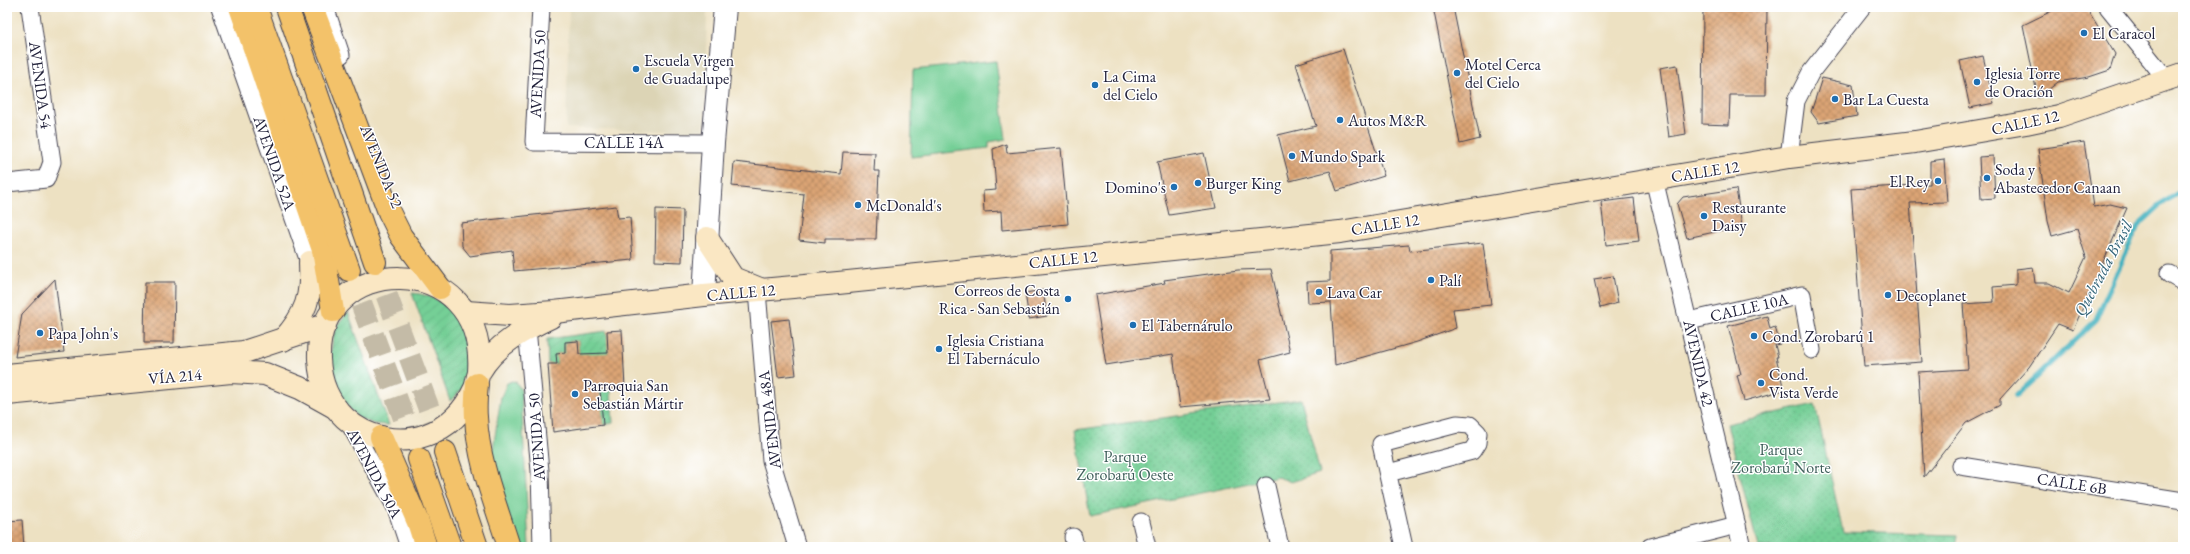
<svg xmlns="http://www.w3.org/2000/svg" width="2190" height="554" viewBox="0 0 2190 554" font-family="'EB Garamond',serif">
  <defs>
    <pattern id="park-dots" width="8" height="8" patternUnits="userSpaceOnUse"><rect width="8" height="8" fill="#75cf96"/><path d="M2 2h.1M6 6h.1" fill="none" stroke="#65b182" stroke-width="1.8" stroke-linecap="round"/></pattern>
    <pattern id="garden-furrows" width="10" height="10" patternUnits="userSpaceOnUse"><rect width="10" height="10" fill="#75cf96"/><path d="M-1 1l2-2M0 10L10 0M9 11l2-2" fill="none" stroke="#65b182"/></pattern>
    <pattern id="building-cross-hatch" width="8" height="8" patternUnits="userSpaceOnUse"><rect width="8" height="8" fill="#dba475"/><path d="M0 0l8 8M0 8l8-8" fill="none" stroke="#b18561"/></pattern>
  </defs>
  <rect width="100%" height="100%" fill="#fff"/>
  <filter id="ink" filterUnits="userSpaceOnUse"><feTurbulence type="fractalNoise" baseFrequency=".025" numOctaves="2"/><feDisplacementMap in="SourceGraphic" scale="8" xChannelSelector="R" yChannelSelector="G"/><feConvolveMatrix kernelMatrix="1 2 1 2 8 2 1 2 1" color-interpolation-filters="sRGB"/></filter>
  <filter id="wash" filterUnits="userSpaceOnUse"><feTurbulence type="fractalNoise" baseFrequency=".012" numOctaves="4" result="noise"/><feDisplacementMap in="SourceGraphic" scale="16" xChannelSelector="R" yChannelSelector="G"/><feGaussianBlur stdDeviation="0.9" result="paint"/><feColorMatrix in="noise" values="0 0 0 0 0 0 0 0 0 0 0 0 0 0 0 0 0 1.4 0 .05"/><feComposite in="paint" operator="in"/></filter>
  <g filter="url(#wash)">
    <rect width="100%" height="100%" fill="#ede1c2"/>
    <polygon fill="#dcd4b5" points="569,7 707,11 704,132 566,128"/>
    <g fill="#75cf96" stroke="#4c7868">
      <polygon points="996,61 1006,139 989,142 989,148 911,157 913,70"/>
      <polygon points="512,381 516,382 521,390 529,547 518,547 490,469 501,397 507,383"/>
    </g>
    <g fill="url(#park-dots)" stroke="#4c7868">
      <polygon points="1301,399 1320,473 1291,482 1278,477 1090,516 1075,430"/>
      <polygon points="1815,404 1843,532 1957,535 1955,547 1758,547 1727,424"/>
    </g>
    <g fill="url(#garden-furrows)" stroke="#4c7868">
      <path d="M412 293C425 294 437 298 448 308 454 313 457 322 460 329 472 356 476 380 450 401Z"/>
      <polygon points="348,312 389,425 374,424 358,418 337,395 329,363 334,333 338,324"/>
      <polygon points="607,331 613,423 603,425 598,363 579,354 578,341 565,342 565,353 557,354 557,364 548,364 547,339"/>
    </g>
    <g fill="none" stroke-linecap="round" stroke-linejoin="round">
      <polyline stroke="#44b2c0" stroke-width="5" points="2016,396 2095,321 2138,226 2165,201 2183,190"/>
    </g>
    <g id="blocks">
      <g fill="url(#building-cross-hatch)">
        <polygon points="1433,7 1453,7 1480,139 1460,144"/>
        <polygon points="1703,7 1767,7 1766,95 1730,95 1729,125 1702,124"/>
        <polygon points="2060,7 2086,7 2115,54 2110,70 2089,77 2058,82 2038,98 2023,25"/>
        <polygon points="1343,49 1384,176 1337,191 1330,171 1290,181 1278,135 1316,126 1296,64"/>
        <polygon points="1983,56 1994,103 1970,108 1960,61"/>
        <polygon points="1677,65 1686,134 1669,137 1660,68"/>
        <polygon points="1822,78 1853,85 1857,116 1819,123 1811,112"/>
        <polygon points="2084,142 2094,207 2110,204 2127,208 2073,330 2058,324 2029,367 2000,399 2000,405 1966,423 1924,477 1918,372 1968,369 1963,304 1994,302 1993,287 2016,285 2016,269 2033,267 2035,283 2049,283 2069,293 2086,257 2077,229 2052,236 2048,221 2038,149"/>
        <polygon points="1006,144 1007,153 1061,148 1068,224 1002,230 1001,211 984,212 983,191 996,190 993,149"/>
        <polygon points="843,152 875,153 874,171 879,171 876,239 825,239 825,243 799,240 804,194 732,186 734,162 841,174"/>
        <polygon points="1204,153 1216,208 1169,215 1157,162"/>
        <polygon points="1993,156 1995,198 1981,199 1979,157"/>
        <polygon points="1944,159 1947,202 1910,203 1922,362 1864,366 1851,189 1930,184 1930,161"/>
        <polygon points="1736,189 1742,226 1687,238 1677,204 1683,197"/>
        <polygon points="1634,198 1639,241 1606,245 1601,202"/>
        <polygon points="616,206 618,218 630,217 633,260 514,271 512,250 470,256 462,246 461,223"/>
        <polygon points="656,209 683,210 682,262 655,261"/>
        <polygon points="1483,243 1491,305 1453,309 1456,328 1417,342 1335,365 1331,302 1308,303 1307,282 1330,281 1330,251 1409,245 1410,251"/>
        <polygon points="1271,269 1290,352 1260,360 1270,399 1180,407 1173,354 1106,365 1095,295 1165,283 1164,280 1238,270"/>
        <polygon points="1613,276 1618,303 1600,308 1594,279"/>
        <polygon points="55,279 64,352 15,357 22,314"/>
        <polygon points="145,282 175,282 174,343 144,343"/>
        <polygon points="1043,290 1047,316 1029,319 1025,293"/>
        <polygon points="1767,316 1770,329 1775,327 1780,344 1775,345 1778,357 1776,357 1784,390 1744,401 1737,375 1741,374 1728,326"/>
        <polygon points="789,319 796,375 778,377 771,321"/>
        <polygon points="622,330 625,388 600,390 603,425 553,432 548,364 557,364 556,354 565,353 565,342 578,341 579,354 608,353 607,331"/>
        <polygon points="22,520 24,547 7,547 7,521"/>
      </g>
    </g>
  </g>
  <g filter="url(#ink)">
    <use href="#blocks" fill-opacity="0" stroke="#403f4f" stroke-width="1"/>
    <g fill="none" stroke-linecap="round" stroke-linejoin="round">
      <g stroke="#c4bba7" stroke-width="22" stroke-dasharray="22 11" stroke-linecap="butt">
        <polyline points="375,264 445,452"/>
        <polyline points="350,273 418,456"/>
      </g>
      <defs>
        <g id="minor">
          <polyline points="220,7 313,273"/>
          <polyline points="325,7 341,55"/>
          <polyline points="541,7 534,142 713,143"/>
          <polyline points="2108,7 2167,80"/>
          <polyline points="1789,157 1796,101 1811,72 1862,7"/>
          <polyline points="1654,179 1742,547"/>
          <polyline points="7,183 46,179 52,162 30,7"/>
          <polyline points="2169,274 2183,282"/>
          <polyline points="757,291 771,460 797,547"/>
          <polyline points="1689,321 1802,295 1812,350"/>
          <polyline points="527,328 540,471 542,547"/>
          <polyline points="348,421 396,508 409,547"/>
          <polyline points="1961,466 2183,501"/>
          <polyline points="1388,473 1472,451 1477,443 1478,433 1470,425 1457,424 1381,444 1404,547"/>
          <polyline points="1266,486 1280,547"/>
          <polyline points="1141,522 1147,547"/>
          <polyline points="1073,537 1075,547"/>
          <polyline points="1650,547 1737,525"/>
        </g>
        <polyline id="tertiary" points="704,295 713,143 725,7"/>
        <g id="secondary">
          <polyline points="707,238 733,278 760,289"/>
          <polyline points="466,312 510,315 554,312 704,295 838,283 1340,232 1789,157 1915,142 2026,123 2059,116 2183,74"/>
          <path d="M283 340C306 314 312 297 310 262"/>
          <path d="M479 372C487 246 315 252 319 359 320 381 328 402 345 418 366 438 399 445 426 435 449 427 465 410 475 388 477 383 477 376 480 371 495 345 525 329 551 317"/>
          <polyline points="7,375 244,352 325,325"/>
          <polyline points="7,394 231,372 265,374 300,388 336,408"/>
        </g>
        <g id="trunk">
          <polyline points="240,7 323,250 333,311"/>
          <polyline points="287,7 375,262"/>
          <polyline points="312,7 389,212 401,236 440,288"/>
          <polyline points="259,16 349,270"/>
          <path d="M477 384C476 395 475 406 476 417 478 462 496 505 509 547"/>
          <polyline points="381,437 418,522 426,547"/>
          <polyline points="445,452 477,547"/>
          <polyline points="419,459 450,547"/>
        </g>
      </defs>
      <use href="#minor" stroke="#403f4f" stroke-width="19"/>
      <use href="#tertiary" stroke="#403f4f" stroke-width="24"/>
      <use href="#secondary" stroke="#403f4f" stroke-width="24"/>
      <use href="#trunk" stroke="#403f4f" stroke-width="24"/>
      <use href="#minor" stroke="#fff" stroke-width="17"/>
      <use href="#tertiary" stroke="#fff" stroke-width="22"/>
      <use href="#secondary" stroke="#fae7c3" stroke-width="22"/>
      <use href="#trunk" stroke="#f3c26a" stroke-width="22"/>
    </g>
  </g>
  <g fill="#1f6fb2" stroke="#fff" stroke-width="1.5">
    <circle cx="2084" cy="33" r="4"/>
    <circle cx="636" cy="69" r="4"/>
    <circle cx="1457" cy="73" r="4"/>
    <circle cx="1977" cy="82" r="4"/>
    <circle cx="1095" cy="85" r="4"/>
    <circle cx="1835" cy="99" r="4"/>
    <circle cx="1340" cy="120" r="4"/>
    <circle cx="1292" cy="156" r="4"/>
    <circle cx="1987" cy="178" r="4"/>
    <circle cx="1938" cy="181" r="4"/>
    <circle cx="1198" cy="183" r="4"/>
    <circle cx="1174" cy="187" r="4"/>
    <circle cx="858" cy="205" r="4"/>
    <circle cx="1704" cy="216" r="4"/>
    <circle cx="1431" cy="280" r="4"/>
    <circle cx="1319" cy="292" r="4"/>
    <circle cx="1888" cy="295" r="4"/>
    <circle cx="1068" cy="299" r="4"/>
    <circle cx="1133" cy="325" r="4"/>
    <circle cx="40" cy="333" r="4"/>
    <circle cx="1754" cy="336" r="4"/>
    <circle cx="939" cy="349" r="4"/>
    <circle cx="1761" cy="383" r="4"/>
    <circle cx="575" cy="394" r="4"/>
  </g>
  <g text-anchor="middle" stroke-width="3" stroke-linejoin="round" paint-order="stroke">
    <g font-size="16" fill="#22223b" stroke="#fff" text-anchor="start">
      <text x="2092" y="39">El Caracol</text>
      <text x="644" y="66">Escuela Virgen<tspan x="644" dy="18">de Guadalupe</tspan></text>
      <text x="1465" y="70">Motel Cerca<tspan x="1465" dy="18">del Cielo</tspan></text>
      <text x="1985" y="79">Iglesia Torre<tspan x="1985" dy="18">de Oración</tspan></text>
      <text x="1103" y="82">La Cima<tspan x="1103" dy="18">del Cielo</tspan></text>
      <text x="1843" y="105">Bar La Cuesta</text>
      <text x="1348" y="126">Autos M&amp;R</text>
      <text x="1300" y="162">Mundo Spark</text>
      <text x="1995" y="175">Soda y<tspan x="1995" dy="18">Abastecedor Canaan</tspan></text>
      <text x="1930" y="187" text-anchor="end">El Rey</text>
      <text x="1206" y="189">Burger King</text>
      <text x="1166" y="193" text-anchor="end">Domino's</text>
      <text x="866" y="211">McDonald's</text>
      <text x="1712" y="213">Restaurante<tspan x="1712" dy="18">Daisy</tspan></text>
      <text x="1439" y="286">Palí</text>
      <text x="1060" y="296" text-anchor="end">Correos de Costa<tspan x="1060" dy="18">Rica - San Sebastián</tspan></text>
      <text x="1327" y="298">Lava Car</text>
      <text x="1896" y="301">Decoplanet</text>
      <text x="1141" y="331">El Tabernárulo</text>
      <text x="48" y="339">Papa John's</text>
      <text x="1762" y="342">Cond. Zorobarú 1</text>
      <text x="947" y="346">Iglesia Cristiana<tspan x="947" dy="18">El Tabernáculo</tspan></text>
      <text x="1769" y="380">Cond.<tspan x="1769" dy="18">Vista Verde</tspan></text>
      <text x="583" y="391">Parroquia San<tspan x="583" dy="18">Sebastián Mártir</tspan></text>
    </g>
    <g font-size="16" fill="#22223b" stroke="#fff">
      <text transform="translate(537 74) rotate(-87)" y="6">AVENIDA 50</text>
      <text transform="translate(41 85) rotate(82)" y="6">AVENIDA 54</text>
      <text transform="translate(2025 122) rotate(-12)" y="6">CALLE 12</text>
      <text x="624" y="148">CALLE 14A</text>
      <text transform="translate(275 163) rotate(71)" y="6">AVENIDA 52A</text>
      <text transform="translate(382 166) rotate(68)" y="6">AVENIDA 52</text>
      <text transform="translate(1705 171) rotate(-9)" y="6">CALLE 12</text>
      <text transform="translate(1385 224) rotate(-9)" y="6">CALLE 12</text>
      <text transform="translate(1063 259) rotate(-6)" y="6">CALLE 12</text>
      <text transform="translate(741 292) rotate(-5)" y="6">CALLE 12</text>
      <text transform="translate(1749 307) rotate(-13)" y="6">CALLE 10A</text>
      <text transform="translate(1699 363) rotate(77)" y="6">AVENIDA 42</text>
      <text transform="translate(175 376) rotate(-5)" y="6">VÍA 214</text>
      <text transform="translate(769 420) rotate(-97)" y="6">AVENIDA 48A</text>
      <text transform="translate(536 437) rotate(-94)" y="6">AVENIDA 50</text>
      <text transform="translate(375 473) rotate(62)" y="6">AVENIDA 50A</text>
      <text transform="translate(2072 483) rotate(9)" y="6">CALLE 6B</text>
    </g>
    <g font-size="16" fill="#3f5f5b" stroke="#fff">
      <text x="1781" y="455">Parque<tspan x="1781" dy="18">Zorobarú Norte</tspan></text>
      <text x="1125" y="462">Parque<tspan x="1125" dy="18">Zorobarú Oeste</tspan></text>
    </g>
    <g font-size="17" font-style="italic" fill="#316377" stroke="#fff">
      <text transform="translate(2103 268) rotate(-62)" y="6">Quebrada Brasil</text>
    </g>
  </g>
  <rect width="2190" height="554" fill="none" stroke="#fff" stroke-width="24"/>
</svg>
